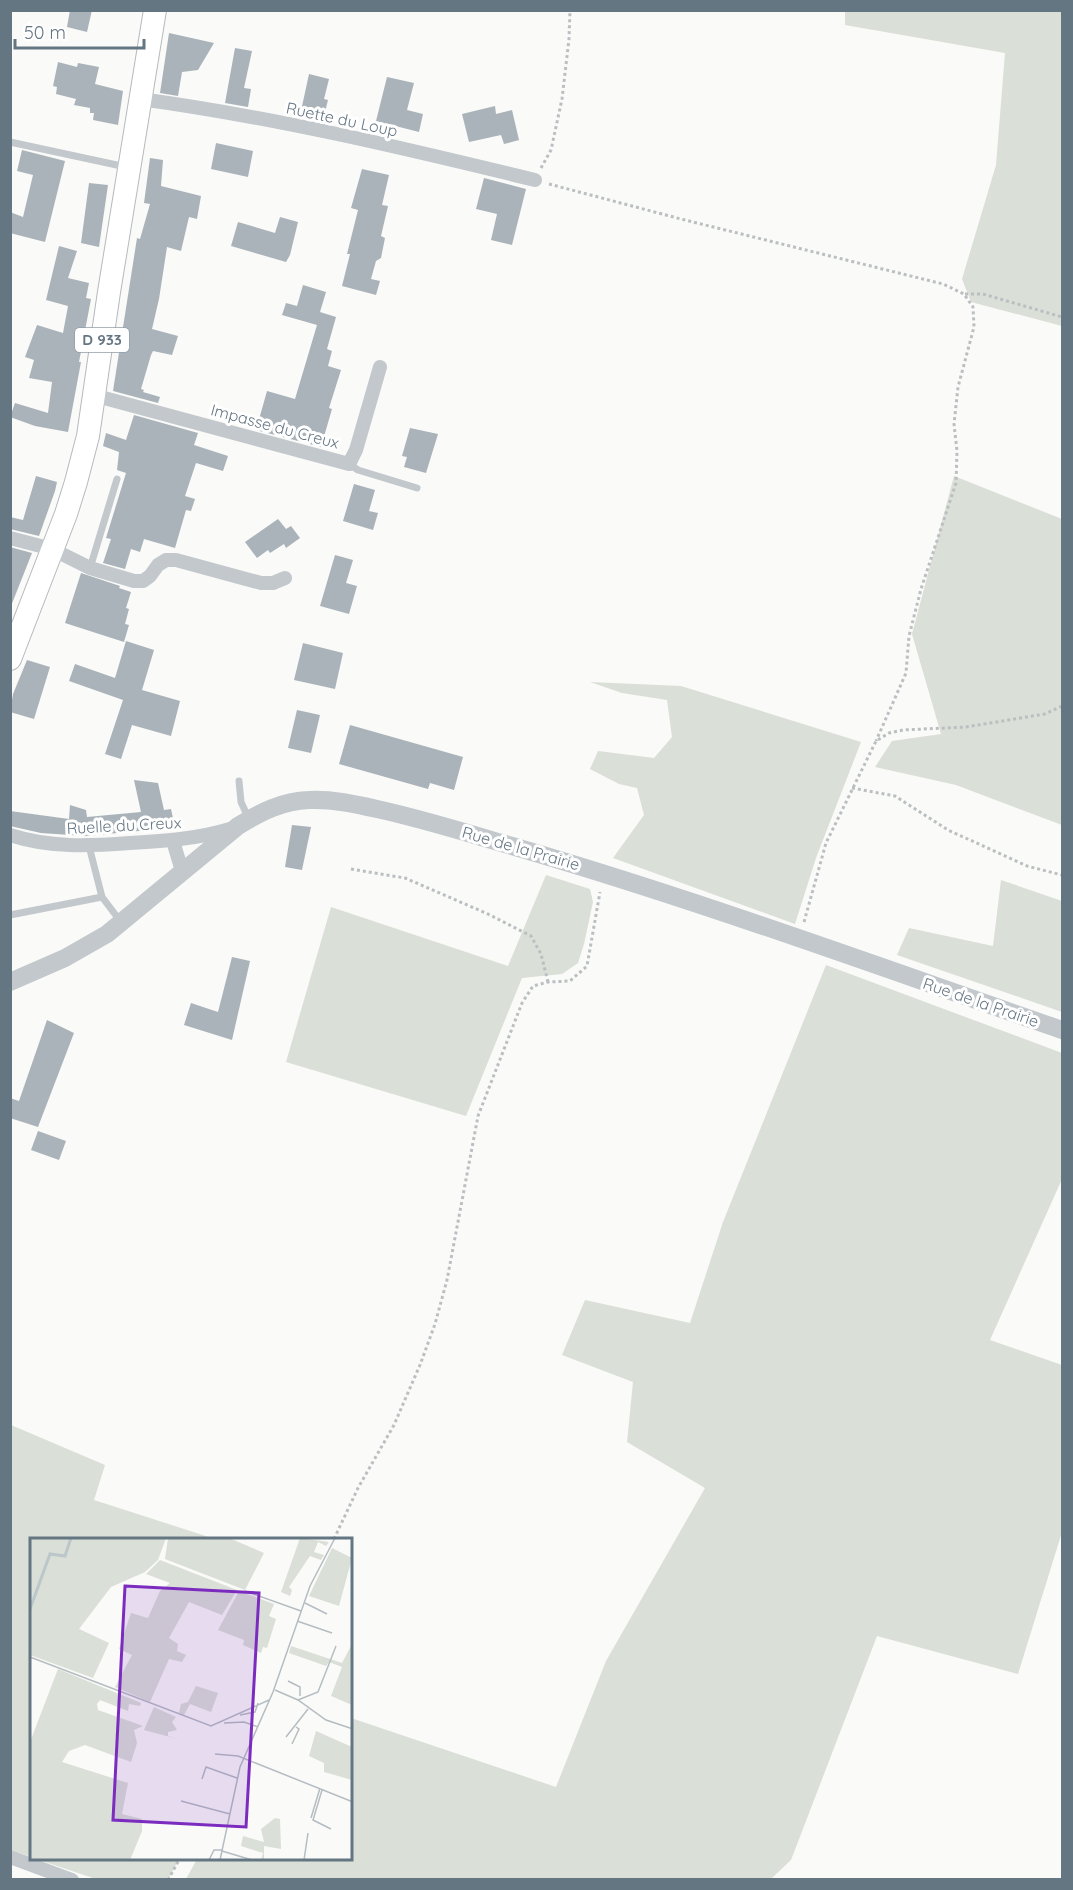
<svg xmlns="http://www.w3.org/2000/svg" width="1073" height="1890" viewBox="0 0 1073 1890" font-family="Quicksand,sans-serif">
  <rect width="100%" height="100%" fill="#fafaf8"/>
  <g fill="#dadfd7">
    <polygon points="845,11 1062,11 1062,326 971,302 962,279 996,165 1005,53 845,25"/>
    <polygon points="954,476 1062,519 1062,825 956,785 875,767 892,741 941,734 912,634"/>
    <polygon points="590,682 681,686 861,742 816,858 795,924 613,858 644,815 637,788 619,784 590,769 598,751 654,758 672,737 667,700 622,693"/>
    <polygon points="546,875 590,889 593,902 584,944 578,963 562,974 522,978 466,1116 286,1062 331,907 508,966"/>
    <polygon points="1001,880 1062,901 1062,1012 897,955 909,928 993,946"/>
    <polygon points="826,965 1062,1053 1062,1179 990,1340 1062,1365 1062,1532 1018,1674 877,1636 791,1860 771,1879 186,1879 197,1859 351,1858 351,1718 556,1787 606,1661 705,1488 627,1442 633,1382 562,1355 585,1300 690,1323 723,1222"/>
    <polygon points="11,1425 105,1465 94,1500 215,1539 32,1539 31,1857 11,1850"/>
    <polygon points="36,1859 179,1859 168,1880 96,1879"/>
  </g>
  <g fill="#aab3b9">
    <polygon points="70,10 92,10 87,32 67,27"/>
    <polygon points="169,33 214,43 198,70 182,72 178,96 160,93"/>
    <polygon points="235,48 252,51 244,88 251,89 248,107 225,103"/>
    <polygon points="58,62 77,67 78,63 99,67 95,84 123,91 118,125 93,120 94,113 90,113 90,108 74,105 76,99 56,94 57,87 53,86"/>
    <polygon points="309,74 329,79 324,99 328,100 324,116 301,111"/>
    <polygon points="387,77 414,83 407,110 423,114 419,132 376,121"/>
    <polygon points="495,106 496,114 512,110 519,140 504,144 501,135 469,142 462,114"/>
    <polygon points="216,143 253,151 248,177 211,169"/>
    <polygon points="22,150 65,161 45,242 10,233 10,212 23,217 33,175 17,171"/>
    <polygon points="150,158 163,160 161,186 201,196 197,219 189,217 181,251 167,247 159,299 152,329 178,336 172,355 153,351 151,355 141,389 144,390 143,392 160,397 158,403 113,391 137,238 140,239 150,204 144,203"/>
    <polygon points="362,169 389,175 382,205 388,206 381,236 385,238 381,258 376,261 371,279 380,281 376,295 342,286 350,254 347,254 358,210 351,208"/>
    <polygon points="484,178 526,189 512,245 491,240 497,214 476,209"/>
    <polygon points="89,183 108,185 99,247 81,243"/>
    <polygon points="280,217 298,222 290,255 286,262 231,246 238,222 275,233"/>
    <polygon points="59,246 77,251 68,278 89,283 86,298 91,299 79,362 81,362 68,432 35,426 10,417 15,403 48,413 52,382 29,378 34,360 25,357 37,325 63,333 68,306 46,300"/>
    <polygon points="303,285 326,292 320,312 336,317 327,349 332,351 328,366 341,370 329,408 332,409 321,447 256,430 267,391 295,399 317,325 282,315 286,303 297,306"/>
    <polygon points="134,415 198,433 194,445 228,456 223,471 196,463 185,496 195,499 191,511 186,510 175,548 144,539 140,552 131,549 125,569 103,563 111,539 106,538 126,473 117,470 119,452 103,446 106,433 126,440"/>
    <polygon points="410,428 438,434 426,473 404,467 407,457 402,456"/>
    <polygon points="36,476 57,482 55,491 39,536 10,529 10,517 23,520"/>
    <polygon points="354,484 375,490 369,511 378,513 373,530 343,521"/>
    <polygon points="278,519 286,529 291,526 300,538 286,548 284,544 270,553 268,550 257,558 245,542"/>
    <polygon points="10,547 32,553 11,606 10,606"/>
    <polygon points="335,555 353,560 346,583 357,586 349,614 320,606"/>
    <polygon points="81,573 120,586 119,588 131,592 126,608 129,609 125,624 129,625 124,642 65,623"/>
    <polygon points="126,641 154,650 142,690 180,701 171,736 132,725 121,759 105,754 123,700 69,681 75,664 115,678"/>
    <polygon points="303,643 343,653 335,689 294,680"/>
    <polygon points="27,660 50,667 34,719 10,712 13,694"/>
    <polygon points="297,710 320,715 311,753 288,748"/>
    <polygon points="350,725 463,757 454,790 430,783 428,789 339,764"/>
    <polygon points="134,780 158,783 164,810 171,809 174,823 170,824 171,828 85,836 41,833 10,826 10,811 69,819 70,805 86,810 87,817 141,812"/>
    <polygon points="292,825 311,827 302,870 285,867"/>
    <polygon points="232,957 250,961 232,1040 184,1025 191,1003 218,1012"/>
    <polygon points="47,1020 74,1033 38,1127 10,1118 10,1098 19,1101"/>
    <polygon points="38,1131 66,1141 59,1160 31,1150"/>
  </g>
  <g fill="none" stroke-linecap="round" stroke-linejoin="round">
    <defs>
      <polyline id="primary" points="10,659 66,514 76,482 88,436 109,292 155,10"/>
    </defs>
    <use href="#primary" stroke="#b5babe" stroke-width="24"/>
    <g stroke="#bbbfc2" stroke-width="3" stroke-dasharray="3 3" stroke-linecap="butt">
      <polyline points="541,168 551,150 562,99 569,39 570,10"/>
      <polyline points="549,184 681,219 943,284 964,294 973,307 974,327 958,387 954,424 957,451 956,483 921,589 909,636 906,673 876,741"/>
      <polyline points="965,294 983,294 1062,317"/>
      <polyline points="852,788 895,796 948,830 1027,866 1062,875"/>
      <polyline points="351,869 405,878 488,914 531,936 541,954 548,982"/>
      <polyline points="804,922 826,843 876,741 889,733 903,730 966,727 1045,714 1062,706"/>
      <polyline points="334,1539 358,1488 394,1425 420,1365 435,1324 447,1280 478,1116 522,1003 533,986 548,982 570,981 587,966 600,892"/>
      <polyline points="168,1880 180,1858"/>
    </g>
    <g stroke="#c3c8cc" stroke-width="7">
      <polyline points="10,142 126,167"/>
      <polyline points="349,464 358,470 417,488"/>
      <polyline points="90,568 117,479"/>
      <polyline points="239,781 241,802 248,817"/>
      <polyline points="89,846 102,897 121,922"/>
      <polyline points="10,915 102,897"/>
    </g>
    <g stroke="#c3c8cc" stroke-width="14">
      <path d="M140 99C273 117 404 148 535 180"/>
      <polyline points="93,395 349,464 356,450 380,367"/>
      <polyline points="10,538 52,549 90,568 134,581 143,581 150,576 158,565 166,560 176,560 261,583 273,583 285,578"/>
      <path d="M10 835C50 848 89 846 130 843 164 841 197 839 230 829"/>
      <polyline points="173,841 182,871"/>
      <polyline points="10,1857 72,1880"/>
    </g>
    <path stroke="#c3c8cc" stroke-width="18" d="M10 982 65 958 107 934 238 826C261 812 282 801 309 800 332 799 355 804 377 809 423 819 467 833 512 846 698 900 880 967 1062 1030"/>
    <use href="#primary" stroke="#fff" stroke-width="22"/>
  </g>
  <g text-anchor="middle" stroke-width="6" stroke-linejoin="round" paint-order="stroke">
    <rect fill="#fff" stroke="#939fa8" stroke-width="1.5" x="75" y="328" width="54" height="24" rx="4.5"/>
    <g font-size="15" font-weight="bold" fill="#657683">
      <text x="102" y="345">D 933</text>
    </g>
    <g font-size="16" fill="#657683" stroke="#fff">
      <text transform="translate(342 119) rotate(12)" y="6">Ruette du Loup</text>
      <text transform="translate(275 426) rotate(15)" y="6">Impasse du Creux</text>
      <text transform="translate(124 825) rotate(-3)" y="6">Ruelle du Creux</text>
      <text transform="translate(521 848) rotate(16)" y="6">Rue de la Prairie</text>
      <text transform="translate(981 1002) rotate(19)" y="6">Rue de la Prairie</text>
    </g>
  </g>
  <g transform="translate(30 1538)">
    <rect width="322" height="322" fill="#fafaf8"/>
    <path d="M0 0H136L128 22 115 34 81 49 49 91 79 105 63 140 0 117ZM138 0H199L234 15 215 52 135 21ZM270 0 299 4 296 8 288 4 284 14 294 17 291 22 280 18 259 49 262 52 260 58 251 54ZM302 10 322 20 309 68 279 58ZM130 22 207 52 192 77 159 64 139 100 148 106 147 113 156 117 152 124 139 121 120 164 85 149 102 117 89 111 101 75 118 80 130 53 140 45 116 36ZM209 53 244 66 239 78 246 81 237 110 233 109 231 115 213 107 214 102 188 92ZM322 106V167L301 158 312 129 299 124 296 128 259 115 261 108 312 125ZM28 131 111 165 110 168 99 166 98 173 70 162 67 166 68 172 113 188 104 192 107 205 101 224 55 207 39 213 32 224 98 245 92 276 112 281V293L100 322H0V204ZM166 148 188 155 181 174 160 166 154 177 149 175 151 166 158 164ZM124 169 146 179 142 184 147 192 138 194V198L148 201 114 192ZM286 193 322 209V242L294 234V225L279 218ZM245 280 250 281 251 311 234 308V322H231L233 315 211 308 213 298 234 304 231 291Z" fill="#dadfd7"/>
    <path fill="none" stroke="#bbc7cb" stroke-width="3" d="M0 71 20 16 35 18 41 0"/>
    <path fill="none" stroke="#b5bdc2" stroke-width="1.5" d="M215 53 271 73M275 65 297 76M267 83 302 95M0 119 181 188 239 162M258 143 270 149V158M245 152 268 162 296 182 323 191M268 162 288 154 306 108M210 177 225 174 228 165M194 185 214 184 228 189M256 199 278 171M262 206 269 191 266 189M185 216 208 218 323 264M172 241 176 229 207 240M292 252 283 282 301 291M151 263 200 276M281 280 290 250M192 313 222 322M179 322 184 312H192M190 322 210 229 243 154 280 48 305 0M274 322 278 295"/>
    <path fill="#7b2cbf" fill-opacity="0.15" stroke="#7b2cbf" stroke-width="3" d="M95 48 229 55 216 289 83 282Z"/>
    <rect width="322" height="322" fill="none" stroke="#657683" stroke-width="3"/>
  </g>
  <rect width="1073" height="1890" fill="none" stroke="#657683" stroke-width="24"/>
  <path d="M15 39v9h129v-9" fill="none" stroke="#657683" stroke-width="3"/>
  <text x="24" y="39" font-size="18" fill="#657683" stroke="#ffffff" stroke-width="4.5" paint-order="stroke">50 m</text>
</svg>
